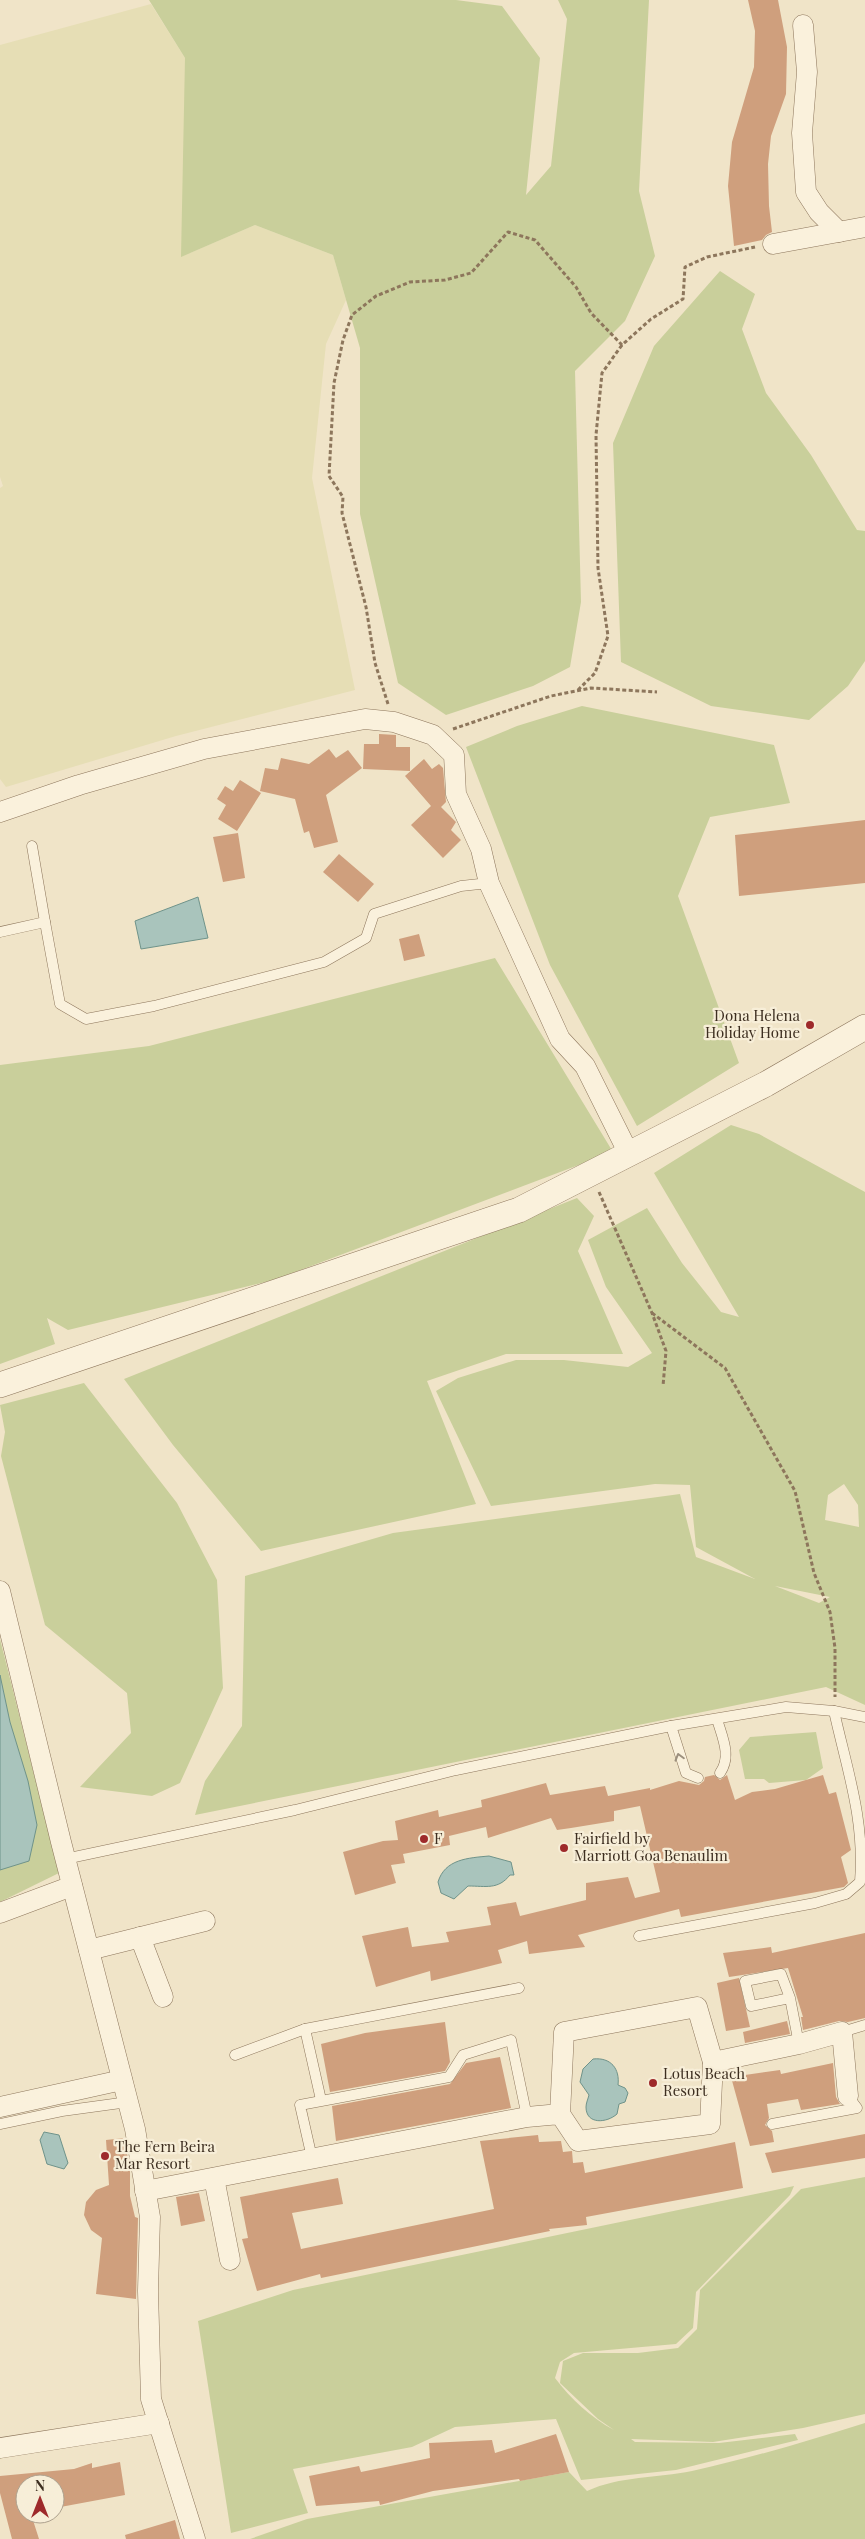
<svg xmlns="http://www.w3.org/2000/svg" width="865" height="2539" viewBox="0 0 865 2539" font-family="'Playfair Display',serif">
  <rect width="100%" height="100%" fill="#f0e4c8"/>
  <polygon fill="#e6deb5" points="151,4 185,58 190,253 255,225 333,255 346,300 326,344 312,478 355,690 176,736 6,787 0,779 0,488 3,486 0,477 0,45"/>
  <g fill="#c9cf9b" fill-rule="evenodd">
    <polygon points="149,0 456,0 502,6 540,58 526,195 551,166 567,19 558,0 649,0 639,191 655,256 625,321 575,371 581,602 570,667 533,686 446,715 398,683 360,514 360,348 333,255 255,225 181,257 185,58"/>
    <polygon points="720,271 755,294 742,329 766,393 811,455 857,530 865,531 865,661 848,686 809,720 711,706 621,662 613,443 654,346"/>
    <polygon points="582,706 774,745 790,803 710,817 678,896 739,1063 637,1126 550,965 466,747 517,726"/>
    <polygon points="495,958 613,1152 274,1280 68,1330 47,1318 55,1344 0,1364 0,1065 149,1046"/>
    <path d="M731 1125 759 1134 865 1192V1705L826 1687 195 1815 205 1781 242 1726 245 1576 393 1533 680 1494 696 1557 755 1579 696 1547 690 1485 655 1484 491 1506 436 1391 458 1378 516 1360H564L628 1367 652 1353 606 1287 588 1240 647 1208 682 1263 721 1312 739 1317 654 1173ZM844 1484 858 1505 859 1527 825 1520 828 1495ZM775 1586 830 1597 819 1603Z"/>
    <polygon points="577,1198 594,1216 578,1251 623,1354 506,1354 427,1381 476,1504 261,1551 173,1445 124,1379"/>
    <polygon points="84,1383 177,1503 217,1580 223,1688 180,1783 152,1796 80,1787 131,1733 127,1693 45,1625 1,1456 5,1432 0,1405"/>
    <polygon points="0,1639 59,1873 0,1902"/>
    <polygon points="816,1732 823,1768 806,1780 769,1783 764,1779 745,1779 739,1750 750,1737"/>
    <path d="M865 2177V2414L803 2428 713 2442 631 2439 635 2442 719 2443 795 2434 798 2440 676 2470 581 2480 556 2419 455 2427 412 2447 293 2469 308 2513 231 2533 198 2321 293 2290 794 2186 790 2195 696 2292 693 2328 676 2344 574 2353 560 2362 555 2378C571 2399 590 2417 614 2430L598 2419 560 2383 563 2361 583 2353H638L678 2348 697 2329 700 2290 801 2189Z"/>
    <path d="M865 2423V2539H250L307 2519 569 2472 587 2491C620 2476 657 2478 692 2471 751 2458 808 2441 865 2423Z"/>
  </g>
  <g fill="#a9c4bc" stroke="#6f938a">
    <polygon points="198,897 208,938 141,949 135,921"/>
    <polygon points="0,1675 10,1722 28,1781 37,1825 29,1861 0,1870"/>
    <path d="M489 1856 511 1862 514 1875H510C498 1890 486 1886 468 1886L454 1899 441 1893 438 1882C445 1859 468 1858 489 1856Z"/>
    <path d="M593 2059C611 2057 620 2069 618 2085L625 2088 628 2093 625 2102 619 2104 617 2114C607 2123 586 2125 586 2107 586 2103 588 2099 589 2095L580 2082 583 2069Z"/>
    <polygon points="44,2132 59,2135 68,2163 64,2169 47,2164 40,2140"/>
  </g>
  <g fill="#cf9f7d">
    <polygon points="748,0 778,0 787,47 786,94 771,136 768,164 769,206 772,232 766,235 762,240 734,246 728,186 732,142 754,67 755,31"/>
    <polygon points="379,734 396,735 396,747 410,747 410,771 363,769 364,744 379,744"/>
    <polygon points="329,749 336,758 348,750 362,768 326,795 338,842 314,848 309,831 304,833 295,799 260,791 265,768 278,770 281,758 309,764"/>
    <polygon points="424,759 432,769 439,764 443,768 446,802 441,807 456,822 451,830 461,840 443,858 411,825 431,806 405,776"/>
    <polygon points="240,780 261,793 237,831 218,819 226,805 217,799 225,786 233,791"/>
    <polygon points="865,820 865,883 739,896 735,835"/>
    <polygon points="238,833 245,878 223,882 213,837"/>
    <polygon points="339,854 374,884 358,902 323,872"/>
    <polygon points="419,934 425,956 404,961 399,939"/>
    <polygon points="714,1775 720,1780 727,1775 735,1800 752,1792 775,1789 823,1775 829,1794 836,1792 851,1850 841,1857 848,1883 844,1887 681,1917 679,1909 578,1935 585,1947 529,1954 527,1941 498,1950 502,1963 431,1981 430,1971 376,1987 362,1936 408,1927 412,1947 449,1942 446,1932 491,1925 487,1907 516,1902 520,1916 586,1900 586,1883 628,1877 635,1898 660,1892 640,1806 614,1811 614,1821 571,1828 557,1830 551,1818 488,1838 486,1827 449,1836 450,1845 403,1854 405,1863 391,1865 396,1883 355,1895 343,1852 383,1841 398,1840 395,1821 438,1810 439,1817 482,1807 481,1800 546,1783 550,1795 605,1786 608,1796 650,1788 650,1790 679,1781 699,1785 704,1781 705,1777"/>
    <polygon points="865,1933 865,2018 848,2022 839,2021 803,2030 801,2017 803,2017 788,1968 729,1977 723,1953 771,1947 772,1953"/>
    <polygon points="739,1978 750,2027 726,2031 717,1983"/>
    <polygon points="787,2021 790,2034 745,2043 743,2032"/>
    <polygon points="445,2022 450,2062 445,2071 330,2092 321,2044 365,2033"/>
    <polygon points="500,2057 511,2108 336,2141 332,2106 450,2084 466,2063"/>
    <polygon points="833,2063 836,2097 840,2104 801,2110 798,2099 767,2104 769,2118 765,2125 772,2131 774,2142 750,2146 731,2077 780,2070 781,2074"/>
    <polygon points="865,2134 865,2158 772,2173 765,2153"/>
    <polygon points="538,2135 539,2142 561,2141 563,2152 572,2151 573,2163 583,2162 585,2173 735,2142 743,2188 586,2217 587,2225 549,2229 550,2231 321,2278 320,2274 257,2291 242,2239 248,2238 240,2197 338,2178 343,2204 292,2213 301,2249 494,2209 480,2141"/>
    <polygon points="124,2138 130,2169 130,2196 135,2217 138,2218 136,2299 96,2294 102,2238 91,2230 84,2215 86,2202 96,2190 109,2185 106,2140"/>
    <polygon points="199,2193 205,2221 181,2226 176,2197"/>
    <polygon points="556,2434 569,2472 520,2481 519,2479 433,2491 380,2505 379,2501 316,2506 309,2476 359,2466 361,2472 430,2458 429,2443 492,2440 495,2453"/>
    <polygon points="120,2462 125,2495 55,2508 55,2484 25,2484 25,2514 31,2514 39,2539 12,2539 0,2493 0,2476 74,2469 92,2463 92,2468"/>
    <polygon points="175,2520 180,2539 126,2539 125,2535"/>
  </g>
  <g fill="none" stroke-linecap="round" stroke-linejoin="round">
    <defs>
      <g id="service">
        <polyline points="32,846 45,922"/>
        <polyline points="0,932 45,922 60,1004 86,1019 154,1006 324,962 366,938 374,914 461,886 489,883"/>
        <path d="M717 1719C722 1737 732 1756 720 1773"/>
        <polyline points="671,1726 686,1773 698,1778"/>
        <polyline points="65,1859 295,1810 456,1770 671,1726 786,1707 834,1711 865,1717"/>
        <path d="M639 1936 815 1903 846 1894 860 1882C865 1819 847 1770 834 1711"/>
        <polyline points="790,1998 751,2006 745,1981 781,1974 790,1998 799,2044"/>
        <polyline points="842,2032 865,2025"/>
        <polyline points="235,2055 305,2029"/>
        <polyline points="321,2100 305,2029 519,1988"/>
        <polyline points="0,2124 62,2111 128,2102"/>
        <polyline points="772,2124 857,2108 848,2096"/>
        <polyline points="312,2158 300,2105 449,2077 463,2055 511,2040 527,2117"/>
      </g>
      <g id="minor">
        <polyline points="803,25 807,72 802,133 806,192 819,212 839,232"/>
        <polyline points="773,244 865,227"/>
        <polyline points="0,812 79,785 204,749 365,719 394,722 433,735 454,755 456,794 481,849 489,883 560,1039 585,1066 629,1154"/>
        <polyline points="0,1591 61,1842 135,2129 150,2217 148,2291 151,2399 195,2539"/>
        <polyline points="0,1913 72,1886"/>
        <polyline points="140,1937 163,1997"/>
        <polyline points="89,1950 205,1921"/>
        <polyline points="713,2062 799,2044 842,2032 848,2096"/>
        <polyline points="0,2107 122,2080"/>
        <polyline points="214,2178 230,2260"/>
        <polyline points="145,2191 527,2117 560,2114 578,2141 710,2124 713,2062 697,2007 564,2032 560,2114"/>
        <polyline points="0,2448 159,2423"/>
      </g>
      <polyline id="tertiary" points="0,1385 519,1210 766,1084 865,1027"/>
    </defs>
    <use href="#service" stroke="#8d765c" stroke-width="11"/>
    <use href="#minor" stroke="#8d765c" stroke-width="21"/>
    <use href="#tertiary" stroke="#8d765c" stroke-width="26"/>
    <g stroke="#8d765c" stroke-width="3" stroke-dasharray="4 2.5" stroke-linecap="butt">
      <polyline points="578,690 595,673 608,636 598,568 596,435 602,373 622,345"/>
      <polyline points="388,704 375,663 366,607 342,513 343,497 329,476 334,383 343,340 352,315 376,296 410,282 445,280 471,273 508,232 535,240 576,287 591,313 622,345 651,319 683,299 685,267 707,257 755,247"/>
      <polyline points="453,729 551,696 591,688 657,692"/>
      <polyline points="599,1192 652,1313 666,1351 663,1386"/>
      <polyline points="652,1313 725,1368 795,1491 814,1573 830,1612 835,1648 835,1697"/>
    </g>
    <use href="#service" stroke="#faf1dc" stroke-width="10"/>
    <use href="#minor" stroke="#faf1dc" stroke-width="20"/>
    <use href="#tertiary" stroke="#faf1dc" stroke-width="25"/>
  </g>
  <defs><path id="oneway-chevron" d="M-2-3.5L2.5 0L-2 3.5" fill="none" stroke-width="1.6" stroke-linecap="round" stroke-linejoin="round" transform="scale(1.25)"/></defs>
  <use stroke="#9c907e" href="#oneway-chevron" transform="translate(679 1757) rotate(-106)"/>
  <g fill="#9e2a2b" stroke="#f7eed8" stroke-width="2">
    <circle cx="810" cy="1025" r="5"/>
    <circle cx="424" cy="1839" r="5"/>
    <circle cx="564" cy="1848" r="5"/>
    <circle cx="653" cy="2083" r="5"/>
    <circle cx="105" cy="2156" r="5"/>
  </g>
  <g text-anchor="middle" stroke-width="4.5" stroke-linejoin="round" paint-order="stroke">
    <g font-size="15" fill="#3d2e20" stroke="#f7eed8" text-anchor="start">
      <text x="800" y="1021" text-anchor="end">Dona Helena<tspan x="800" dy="17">Holiday Home</tspan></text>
      <text x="434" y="1844">F</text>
      <text x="574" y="1844">Fairfield by<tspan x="574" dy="17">Marriott Goa Benaulim</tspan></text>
      <text x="663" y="2079">Lotus Beach<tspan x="663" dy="17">Resort</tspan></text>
      <text x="115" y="2152">The Fern Beira<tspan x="115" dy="17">Mar Resort</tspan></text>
    </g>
  </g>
  <g transform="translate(40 2499)"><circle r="24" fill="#f7eed8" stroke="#ada18e"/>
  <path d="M0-4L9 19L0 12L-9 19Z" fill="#9e2a2b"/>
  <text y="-8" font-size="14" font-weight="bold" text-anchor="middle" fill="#3d2e20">N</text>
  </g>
</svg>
